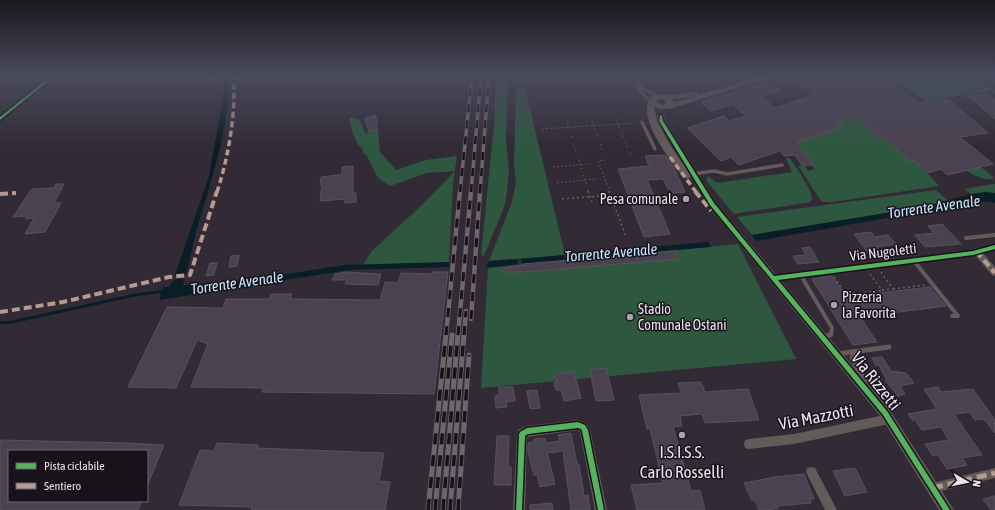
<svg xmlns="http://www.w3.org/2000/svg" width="995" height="510" viewBox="0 0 995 510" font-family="'Asap Condensed',sans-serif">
  <rect width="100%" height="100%" fill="#322b36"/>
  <g fill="#2e573f">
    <polygon points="496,76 508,76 506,141 509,170 507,192 505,205 484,256 481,255 494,125"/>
    <polygon points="893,76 972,76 978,81 993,79 995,85 991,82 986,83 995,91 995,94 991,91 925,101"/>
    <polygon points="525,88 565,255 489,261 512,202 516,183 514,163 516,89"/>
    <path d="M843 104 890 144 893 143C910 156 925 169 939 186L832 202H822L798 166 804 165 808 171 815 169 811 164 813 163 797 143 842 127 836 123Z"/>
    <polygon points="352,117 360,120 365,133 378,130 380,152 396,170 426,160 457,156 453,183 449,262 363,265 371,252 425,202 455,171 427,173 390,186 378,178 367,156 363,153 362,148 357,143 352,131 349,118"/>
    <path d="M786 158H790C795 167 816 193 811 202L734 214 706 180 708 176 717 183 792 172Z"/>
    <path d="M981 167 993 177V179C984 180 973 176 966 170Z"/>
    <polygon points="993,184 995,184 995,193 971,194 964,189"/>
    <polygon points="936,190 948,201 923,207 752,235 737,217"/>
    <polygon points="738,244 796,359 481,388 488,268"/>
  </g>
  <g fill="#091e27">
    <path d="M218 76H223C240 100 204 204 196 233 192 247 190 261 186 274L175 275 209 176 224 92 223 83Z"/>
    <path d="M986 192 995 193V203C966 196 939 218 910 214L756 241 752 235 923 207 971 194Z"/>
    <polygon points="708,242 711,247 630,254 629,249"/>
    <polygon points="626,250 627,254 567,259 566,255"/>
    <polygon points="564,255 565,260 522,264 521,259"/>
    <polygon points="517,259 518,264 486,268 489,261"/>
    <polygon points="449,262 449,267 349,270 159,300 163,287 169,287 174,280 185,279 183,283 184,285 215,285 345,265"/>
  </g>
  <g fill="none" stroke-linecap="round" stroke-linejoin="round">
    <g stroke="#091e27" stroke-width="3">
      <polyline points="177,283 181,271"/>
      <polyline points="0,323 12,322 135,295 165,291"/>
    </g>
  </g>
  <g fill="#4a4250" stroke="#58525c">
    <polygon points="796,76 883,76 918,103 948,99 988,133 960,137 993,164 947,175 941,169 928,173 914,160 909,161 883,137 878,138 855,116 836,123 842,127 797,143 813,163 812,165 802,165 795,155 784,156 780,151 739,165 731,157 721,161 687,128 724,116 729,121 746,116 732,104 711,111 701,102 769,82 780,90 761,96 775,108 813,95 795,80 800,79"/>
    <polygon points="987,94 995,100 995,119 968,96"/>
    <polygon points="375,115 378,123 376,124 378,130 369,132 365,118"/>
    <polygon points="665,155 673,166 685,192 673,193 671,189 668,189 663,179 647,180 670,234 644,237 618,169 649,166 645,156"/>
    <polygon points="353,166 353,193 356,193 356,202 345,203 345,199 320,201 322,185 320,185 321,177 339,175 342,173 342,167"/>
    <polygon points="56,184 64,184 54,203 61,203 45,232 25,234 34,218 26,219 27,216 13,217 20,206 32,189 54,188"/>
    <polygon points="942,224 961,244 925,247 915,235 934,233 928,226"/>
    <polygon points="871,232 874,237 888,235 896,244 877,247 880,251 868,253 854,234"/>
    <polygon points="810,247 819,262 798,264 793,256 806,255 802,248"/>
    <polygon points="675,251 678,259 525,272 504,272 504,268 524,265 523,264"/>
    <polygon points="239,255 237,266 229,267 231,256"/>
    <polygon points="210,263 217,263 214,275 206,276"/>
    <polygon points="345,272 381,274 378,285 345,284 347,280 332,280 335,274"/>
    <polygon points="432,272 448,272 434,394 262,392 263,388 191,387 208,344 197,340 176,388 128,387 167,307 223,308 226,299 269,299 271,294 292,294 290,299 380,300 385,282 398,283 401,273 432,274"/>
    <polygon points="832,276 847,297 930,287 946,306 860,317 877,342 853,345 812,279"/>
    <polygon points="882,357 891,371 906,373 914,383 900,386 905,394 898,396 885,380 887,380 879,365 876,365 872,358"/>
    <polygon points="606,368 614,400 596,401 590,370"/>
    <polygon points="574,372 581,398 564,401 561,390 556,390 554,383 557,382 555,374"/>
    <polygon points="701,382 705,392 748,389 759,420 705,423 702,414 680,416 682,426 673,427 691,491 700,490 705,510 637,510 631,485 663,483 650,429 647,429 639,395 681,393 678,383"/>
    <polygon points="499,387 513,387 515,401 506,402 507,407 496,408 495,396 499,395"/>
    <polygon points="938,387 941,392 973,389 995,420 995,433 984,419 975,420 970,412 954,414 982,455 962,458 967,465 947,469 938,455 933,456 925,444 949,440 941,427 922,430 915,420 912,420 908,414 937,409 924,389"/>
    <polygon points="537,390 540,408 530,409 527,391"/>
    <polygon points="571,433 577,464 579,464 584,496 588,495 590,510 571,510 563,451 547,453 555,484 540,487 537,475 534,475 528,452 528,443 534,442 534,439 545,438 546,443 560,441 558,435"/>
    <polygon points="497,436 509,436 508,467 511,467 511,485 494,485"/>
    <polygon points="0,440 126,443 164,445 147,486 147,451 9,451 9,501 141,501 138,510 0,510"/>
    <polygon points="217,443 258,445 257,448 384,453 379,481 390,482 385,510 251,510 252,507 179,505 200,450 214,451"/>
    <polygon points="855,468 867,492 845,496 833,471"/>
    <polygon points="804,474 814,499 810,499 811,503 777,506 778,508 768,510 759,510 755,500 752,501 744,483 775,477"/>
    <polygon points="995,496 995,510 991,510 983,499"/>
    <polygon points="552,503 553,510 530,510 530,505"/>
  </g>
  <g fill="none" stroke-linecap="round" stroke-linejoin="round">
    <g stroke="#686164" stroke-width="1" stroke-dasharray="1.5 2.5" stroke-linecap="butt">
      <polyline points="979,80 995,79"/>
      <polyline points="613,112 614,115"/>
      <polyline points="590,114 591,117"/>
      <polyline points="565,115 566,119"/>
      <polyline points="616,119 619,128"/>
      <polyline points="592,121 595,130"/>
      <polyline points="567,123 570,131"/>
      <polyline points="542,129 636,123"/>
      <polyline points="621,132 623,137"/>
      <polyline points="597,134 598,139"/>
      <polyline points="571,136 572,139"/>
      <polyline points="625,142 628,149"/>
      <polyline points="600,144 602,151"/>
      <polyline points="574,146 577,154"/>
      <polyline points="630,153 631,157"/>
      <polyline points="579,160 582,170"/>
      <polyline points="606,160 598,161 610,192"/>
      <polyline points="553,167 590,164"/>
      <polyline points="583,175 587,185"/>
      <polyline points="557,183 596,179"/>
      <polyline points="588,190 589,192"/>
    </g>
    <g stroke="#686164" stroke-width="1.5" stroke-dasharray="2 3" stroke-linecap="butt">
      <polyline points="588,191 592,202"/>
      <polyline points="609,191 626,237"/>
      <polyline points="562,199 601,196"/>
      <polyline points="870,274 882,290 893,289 881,272"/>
      <polyline points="834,277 849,298"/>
      <polyline points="893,289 925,285"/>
      <polyline points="844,292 852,291 856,297"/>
      <polyline points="854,294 882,290"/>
    </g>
    <g stroke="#635a5a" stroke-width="3.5">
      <path d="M637 76C638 87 641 96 652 101"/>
      <polyline points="783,76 788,80"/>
      <polyline points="640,87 657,96"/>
      <polyline points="642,122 655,149"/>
      <polyline points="693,174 714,171 727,174 782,165"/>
    </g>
    <g stroke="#635a5a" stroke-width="4">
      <polyline points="966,238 995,235"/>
      <polyline points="914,261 958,316 952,316"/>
      <polyline points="800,274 832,328 831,335"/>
    </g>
    <g stroke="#635a5a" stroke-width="5">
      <polyline points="824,338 831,334"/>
      <polyline points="856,352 852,358 866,383"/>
      <polyline points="837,354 889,347"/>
    </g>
    <g fill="#635a5a" fill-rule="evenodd">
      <polygon points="49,76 56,76 0,121 0,116"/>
      <polygon points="736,76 743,76 750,83 749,84 745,84"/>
      <polygon points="995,244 995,250 983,253 995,267 995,276 992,275 975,255 773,281 770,280 769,278 770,276 773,275 973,250 976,248 978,249"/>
      <polygon points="889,414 893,416 894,419 893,422 889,424 794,444 749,449 745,448 744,444 745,440 749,439 794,434"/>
      <polygon points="578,420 587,424 590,430 607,510 595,510 580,432 578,430 527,437 525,510 513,510 517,434 518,430 527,426"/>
      <polygon points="811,467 815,468 837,510 825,510 806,472 807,468"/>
      <polygon points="995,468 995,478 933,493 929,492 928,488 929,484 933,483"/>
    </g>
    <path fill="#635a5a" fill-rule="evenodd" d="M763 76H775L669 109H660L654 107 657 120 658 114H664L665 121 715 202 889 409 954 510H939L881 417 709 206 691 177 687 179 684 178C671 161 631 113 654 94L668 95 695 92H698V95ZM693 97 674 102 672 99ZM659 99H663L666 102 664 105 656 102ZM658 122 684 166 669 143Z"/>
    <defs>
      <g id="rail-far2">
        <polyline points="460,192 472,76"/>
        <polyline points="471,192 481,76"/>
        <polyline points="480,192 489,76"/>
      </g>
      <g id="rail-far1">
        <polyline points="471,319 480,191"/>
        <polyline points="446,335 460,191"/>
        <polyline points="458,335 471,191"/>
        <polyline points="464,335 466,311"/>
      </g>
      <g id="rail">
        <polyline points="428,510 446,334"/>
        <polyline points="435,510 452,335"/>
        <polyline points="443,510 458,334"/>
        <polyline points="450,510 464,334"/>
        <polyline points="458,510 469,355"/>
      </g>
    </defs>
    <use href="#rail-far2" stroke="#6e666a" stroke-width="3.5"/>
    <use href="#rail-far1" stroke="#6e666a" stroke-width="4.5"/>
    <use href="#rail" stroke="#6e666a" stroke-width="5"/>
    <use href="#rail-far2" stroke="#18121b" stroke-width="2.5" stroke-dasharray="8" stroke-linecap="butt"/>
    <use href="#rail-far1" stroke="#18121b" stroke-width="3" stroke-dasharray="9" stroke-linecap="butt"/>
    <use href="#rail" stroke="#18121b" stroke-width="3.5" stroke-dasharray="11" stroke-linecap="butt"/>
    <g stroke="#b69a8f" stroke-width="3.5" stroke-dasharray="6 3.5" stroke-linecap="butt">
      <polyline points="207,76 212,82"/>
      <polyline points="670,157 696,192"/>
      <path d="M217 192C228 159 237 110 233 76"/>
    </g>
    <g stroke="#b69a8f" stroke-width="4" stroke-dasharray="8 4" stroke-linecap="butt">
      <polyline points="695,191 711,211"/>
      <polyline points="0,194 16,193"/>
      <polyline points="976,251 995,273"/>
      <polyline points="0,312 63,302 169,277 190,275 217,191"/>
    </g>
    <polyline stroke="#b69a8f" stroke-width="5" stroke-dasharray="10 5" stroke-linecap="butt" points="933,488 995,473"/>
    <defs>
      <g id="cycleway">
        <polygon points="51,76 55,76 0,120 0,117"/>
        <polygon points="660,115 662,115 663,121 714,203 774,276 973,251 995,245 995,249 973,255 778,280 887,411 950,510 943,510 883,415 710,205 659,121"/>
        <polygon points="578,422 585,425 588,430 604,510 598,510 582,431 581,429 578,428 528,434 525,436 522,510 516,510 519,434 520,432 527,428"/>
      </g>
    </defs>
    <use href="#cycleway" stroke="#18121b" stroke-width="3"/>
    <use href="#cycleway" fill="#56b35d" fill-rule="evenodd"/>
  </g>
  <linearGradient id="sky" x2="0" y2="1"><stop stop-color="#1c181e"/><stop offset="0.52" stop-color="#494a5d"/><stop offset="1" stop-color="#494a5d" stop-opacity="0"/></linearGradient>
  <rect width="995" height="147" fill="url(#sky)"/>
  <g fill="#aaa3ae" stroke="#18121b" stroke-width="1.5">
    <circle cx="686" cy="199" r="4"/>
    <circle cx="834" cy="305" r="4"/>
    <circle cx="630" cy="317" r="4"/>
    <circle cx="682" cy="435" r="4"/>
  </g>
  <g text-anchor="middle" stroke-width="3" stroke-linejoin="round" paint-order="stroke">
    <g font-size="14" fill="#eae3ef" stroke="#18121b" text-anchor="start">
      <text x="678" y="204" text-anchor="end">Pesa comunale</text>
      <text x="842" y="302">Pizzeria<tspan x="842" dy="16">la Favorita</tspan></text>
      <text x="638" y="314">Stadio<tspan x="638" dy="16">Comunale Ostani</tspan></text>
    </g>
    <g font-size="14" fill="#eae3ef" stroke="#18121b">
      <text transform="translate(883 252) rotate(-7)" y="5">Via Nugoletti</text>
    </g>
    <g font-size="15" font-style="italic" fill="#c3eafc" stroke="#18121b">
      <text transform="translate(934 207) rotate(-8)" y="5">Torrente Avenale</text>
      <text transform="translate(611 253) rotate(-5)" y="5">Torrente Avenale</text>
      <text transform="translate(237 283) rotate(-8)" y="5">Torrente Avenale</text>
    </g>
    <g font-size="17" fill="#eae3ef" stroke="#18121b">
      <text transform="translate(876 381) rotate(52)" y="6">Via Rizzetti</text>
      <text transform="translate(816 417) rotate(-11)" y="6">Via Mazzotti</text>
    </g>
    <g font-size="17" fill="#eae3ef" stroke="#18121b">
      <text x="682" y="458">I.S.I.S.S.<tspan x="682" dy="20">Carlo Rosselli</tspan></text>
    </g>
  </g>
  <rect x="8" y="450" width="140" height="52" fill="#18121b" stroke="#6c6670"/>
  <rect x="16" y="463" width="20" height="6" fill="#56b35d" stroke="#6c6670"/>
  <text x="44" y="470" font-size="12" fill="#eae3ef">Pista ciclabile</text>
  <rect x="16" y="483" width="20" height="6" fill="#b69a8f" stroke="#6c6670"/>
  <text x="44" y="490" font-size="12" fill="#eae3ef">Sentiero</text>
  <g transform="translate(967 482) rotate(99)" stroke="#18121b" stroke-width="3" paint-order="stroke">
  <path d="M0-3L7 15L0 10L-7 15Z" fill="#eae3ef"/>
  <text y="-6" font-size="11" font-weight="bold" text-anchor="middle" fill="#eae3ef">N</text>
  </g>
</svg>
